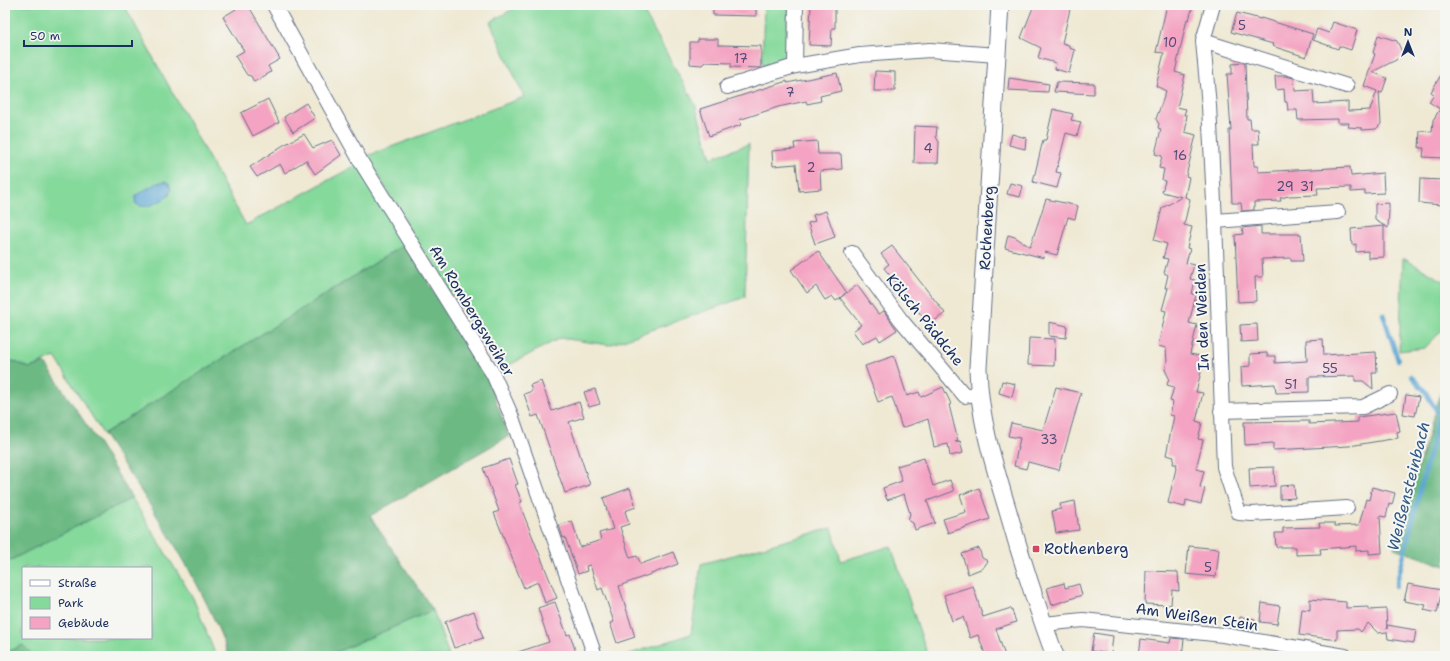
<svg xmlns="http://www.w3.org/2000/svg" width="1450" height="661" viewBox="0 0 1450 661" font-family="'Shantell Sans',sans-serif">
  <rect width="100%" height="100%" fill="#f6f6f2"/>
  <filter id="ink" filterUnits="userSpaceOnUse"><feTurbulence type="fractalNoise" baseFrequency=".025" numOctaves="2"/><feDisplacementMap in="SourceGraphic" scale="8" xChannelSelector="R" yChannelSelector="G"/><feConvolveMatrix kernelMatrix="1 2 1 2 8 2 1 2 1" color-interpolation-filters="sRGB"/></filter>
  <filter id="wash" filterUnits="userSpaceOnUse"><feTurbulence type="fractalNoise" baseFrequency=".012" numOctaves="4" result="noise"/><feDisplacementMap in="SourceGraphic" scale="16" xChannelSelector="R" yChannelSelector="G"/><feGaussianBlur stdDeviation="0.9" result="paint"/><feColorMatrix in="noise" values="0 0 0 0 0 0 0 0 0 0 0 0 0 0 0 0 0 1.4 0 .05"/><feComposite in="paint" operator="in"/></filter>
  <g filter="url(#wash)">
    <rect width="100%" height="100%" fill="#efe9d3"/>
    <g fill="#85d99b" stroke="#50847c" fill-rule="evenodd">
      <polygon points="5,5 124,5 246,225 358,164 405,244 103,434 55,357 30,368 5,358"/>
      <polygon points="520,5 640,5 695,104 711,158 749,144 745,297 609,345 560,338 502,369 415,239 367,156 524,97 490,22"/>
      <polygon points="764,5 789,5 787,59 762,66"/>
      <polygon points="1403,258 1445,282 1445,327 1425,348 1399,351"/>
      <path d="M132 498 193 598 216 656H34L23 645 5 653V563ZM23 568H151V638H23Z"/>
      <polygon points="832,528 841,561 891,546 928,656 624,656 691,634 701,564"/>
      <polygon points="433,610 449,656 327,656"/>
    </g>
    <g fill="#6cb983" stroke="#447470">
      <path d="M405 244 486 375 509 436 370 516 433 610 327 656H229C200 576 150 505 103 434Z"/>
      <polygon points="5,358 30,368 45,363 96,439 132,498 5,563"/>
      <polygon points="1445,378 1445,566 1394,548"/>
      <polygon points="23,645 34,656 5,656 5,653"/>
    </g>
    <path fill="#5ba6d3" stroke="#3b6a98" d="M165 181 169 183 171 189 169 196C159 201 146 212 135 203L136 195 157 183Z"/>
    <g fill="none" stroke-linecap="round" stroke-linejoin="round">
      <g stroke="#5ba6d3" stroke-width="4.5">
        <polyline points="1383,314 1398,360"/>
        <polyline points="1396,586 1439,415 1425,391 1411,376"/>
      </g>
    </g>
    <g id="blocks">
      <g fill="#f4a4c2">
        <polygon points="234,5 248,5 280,59 268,66 271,72 254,82 251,76 247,75 235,56 244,51 223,17 236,9"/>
        <polygon points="713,5 756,5 756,16 713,15"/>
        <polygon points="811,5 835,5 835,28 832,28 831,46 809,45"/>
        <polygon points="1034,5 1071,5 1062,43 1069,45 1069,48 1075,50 1069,73 1055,69 1056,63 1038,58 1041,48 1021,38"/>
        <polygon points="1167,5 1193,5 1189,20 1187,19 1175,72 1185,75 1177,107 1186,109 1184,115 1187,115 1186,121 1187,122 1185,132 1196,135 1186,176 1189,177 1185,197 1190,199 1184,225 1192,227 1187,248 1190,249 1186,263 1194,265 1190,279 1195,280 1192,294 1196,295 1189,323 1197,325 1190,354 1200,356 1199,369 1201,372 1196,392 1203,393 1196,421 1202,423 1198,439 1203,440 1196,469 1204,471 1200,487 1205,488 1201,504 1186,500 1185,507 1168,503 1177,464 1173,464 1174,457 1166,455 1174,416 1170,415 1173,402 1170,401 1174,387 1167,385 1169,378 1165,370 1167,362 1166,348 1158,346 1166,311 1162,310 1168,288 1165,288 1168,275 1164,273 1168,259 1163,258 1167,244 1154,240 1162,208 1182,197 1162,192 1165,181 1162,180 1164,169 1159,168 1162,156 1155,154 1161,129 1158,128 1159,124 1156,119 1166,91 1156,86 1164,53 1156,52"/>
        <polygon points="1237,13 1261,19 1261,18 1313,34 1306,57 1272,46 1273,44 1231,32"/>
        <polygon points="1333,22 1357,30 1351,50 1339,46 1338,49 1313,40 1317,29 1329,33"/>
        <polygon points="1378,35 1397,41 1402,52 1400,58 1372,72 1387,78 1382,93 1379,92 1381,124 1376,129 1362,130 1362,128 1348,127 1349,123 1338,123 1338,119 1298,120 1297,110 1288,110 1287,102 1285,102 1284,89 1276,90 1275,76 1286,76 1294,78 1295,91 1313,90 1314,104 1348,102 1348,111 1370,110 1377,91 1364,86 1375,54 1373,53"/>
        <polygon points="698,39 718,39 718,45 761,46 761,68 731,67 731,63 705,62 702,65 690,64 690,42 698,42"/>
        <polygon points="1245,63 1247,119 1250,119 1251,129 1258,129 1259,144 1253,144 1254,166 1258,166 1258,172 1350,167 1351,176 1383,173 1384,193 1365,194 1365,191 1351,192 1351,187 1317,188 1318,195 1289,196 1280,198 1281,201 1254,202 1254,210 1242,211 1241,203 1232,203 1229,130 1231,130 1227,74 1232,74 1232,64"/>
        <polygon points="1445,68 1444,158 1423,157 1424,148 1419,148 1420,131 1432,132 1433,120 1440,109 1429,102 1434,94 1431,92"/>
        <polygon points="875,71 895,72 895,91 874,91"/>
        <polygon points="837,73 841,91 820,96 821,101 807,104 806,101 778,107 739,120 741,125 709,136 700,109 787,81 787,83"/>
        <polygon points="1009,78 1049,84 1048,92 1008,90"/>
        <polygon points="1057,82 1094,83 1094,94 1054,92"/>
        <polygon points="268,99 279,122 253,136 241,113"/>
        <polygon points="306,103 315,118 293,132 284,117"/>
        <polygon points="1053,109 1073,114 1071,120 1081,122 1077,136 1066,133 1056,172 1061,173 1057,188 1033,182 1043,140 1046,140"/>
        <polygon points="915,126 937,127 936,137 939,142 938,163 914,163"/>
        <polygon points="304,134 313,148 332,140 341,155 315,174 306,160 285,173 280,164 257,177 250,167 282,146"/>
        <polygon points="1012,134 1026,138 1025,149 1009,145"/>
        <polygon points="817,141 818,154 841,154 842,169 820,171 821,189 799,191 796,164 773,166 772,151 795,149 794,143"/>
        <polygon points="1420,179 1443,180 1442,205 1419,203"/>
        <polygon points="1010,183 1023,186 1020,197 1007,194"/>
        <polygon points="1046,199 1078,206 1075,219 1068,217 1057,255 1045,252 1044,258 1005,248 1008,235 1015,237 1030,247"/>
        <polygon points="1389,203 1389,211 1388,228 1375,220 1375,204"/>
        <polygon points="826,211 835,237 815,244 808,223 815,221 813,215"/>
        <polygon points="1261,226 1261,234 1301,234 1303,261 1291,261 1291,258 1262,259 1263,277 1255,277 1256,301 1238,302 1235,235 1243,234 1242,228"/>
        <polygon points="1384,226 1384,257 1368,258 1368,251 1356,252 1356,244 1352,245 1351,229"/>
        <polygon points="892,246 945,313 929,325 884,268 889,264 881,254"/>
        <polygon points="818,251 847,293 857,285 878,314 884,311 897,330 880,341 877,336 862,344 853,331 861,325 840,298 846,293 836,301 832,296 825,300 816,286 807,293 791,270"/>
        <polygon points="1049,322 1067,326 1066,338 1049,336"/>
        <polygon points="1257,324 1258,341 1241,342 1240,325"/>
        <polygon points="1029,338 1055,339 1054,366 1028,365"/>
        <polygon points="1323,339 1324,355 1376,352 1377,373 1372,373 1373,389 1363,381 1355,381 1355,376 1309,377 1309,392 1276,393 1275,384 1242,386 1241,367 1250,366 1250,354 1267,353 1267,356 1275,356 1275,363 1307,361 1306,340"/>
        <polygon points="894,356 907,396 919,392 921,397 943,387 951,404 949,405 958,441 955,442 960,441 963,453 950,456 948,444 934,447 928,419 902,428 892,397 878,402 865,366"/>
        <polygon points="541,381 552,411 579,402 584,417 569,422 590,485 565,493 538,415 532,417 524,394 532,391 530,385"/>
        <polygon points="1002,381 1015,384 1012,397 999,393"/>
        <polygon points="1056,387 1081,393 1059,470 1028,462 1026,469 1014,466 1020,438 1008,436 1011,423 1043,430"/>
        <polygon points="595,389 600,404 589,407 584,392"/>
        <polygon points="1406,395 1419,397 1415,416 1403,414"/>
        <polygon points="1396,412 1400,431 1397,432 1398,438 1349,446 1273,450 1273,443 1245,445 1244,422 1309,421 1309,424 1358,422 1358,417"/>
        <polygon points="924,458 933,486 950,480 954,491 927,501 935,523 915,530 913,523 908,520 910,514 904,494 887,500 883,488 902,481 897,466"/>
        <polygon points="509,459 518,484 515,485 522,502 519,503 557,598 545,603 538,582 524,588 494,513 499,511 483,468"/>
        <polygon points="1274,467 1275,486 1250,488 1249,468"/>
        <polygon points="1294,485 1295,498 1280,499 1280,486"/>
        <polygon points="1372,487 1395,493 1392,505 1389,504 1386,517 1380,516 1382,553 1369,554 1369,550 1356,551 1356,546 1320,549 1321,554 1296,555 1296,547 1276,547 1275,533 1283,533 1283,528 1320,527 1319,523 1335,523 1335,526 1359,525 1366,499 1369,500"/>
        <polygon points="630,488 636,507 625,511 629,524 620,527 630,558 637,556 641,564 673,552 678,564 619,586 635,637 617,643 610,623 614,622 602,588 598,590 590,565 586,566 587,571 578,574 565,537 563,538 559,525 572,521 580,547 601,540 599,533 613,529 603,498"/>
        <polygon points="979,488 990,519 948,533 943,519 966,512 960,495"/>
        <polygon points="1075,501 1079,530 1056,533 1052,511 1061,509 1060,504"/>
        <polygon points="1189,546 1219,549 1216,577 1186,574"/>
        <polygon points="979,548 982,558 988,561 983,568 968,574 962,554"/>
        <polygon points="1146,571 1178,572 1179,591 1172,590 1171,605 1145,604"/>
        <polygon points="1064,583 1065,588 1079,584 1082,595 1052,605 1047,588"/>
        <polygon points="1408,584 1442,590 1437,613 1424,610 1426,605 1404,601"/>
        <polygon points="973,586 983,617 1011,608 1016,622 996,629 1005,656 986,656 978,635 970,638 963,617 952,621 944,595"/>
        <polygon points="1310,599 1346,602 1346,608 1369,607 1369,610 1386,609 1387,629 1387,625 1416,630 1414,643 1388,639 1387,632 1378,633 1368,623 1361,632 1358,629 1337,630 1337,640 1299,635 1302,609 1310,610"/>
        <polygon points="555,602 567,635 570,634 577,656 512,656 512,654 549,642 538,608"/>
        <polygon points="1262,603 1280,606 1277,624 1260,622"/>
        <polygon points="474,611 483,638 454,648 445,622"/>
        <polygon points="1240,617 1255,619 1253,631 1238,629"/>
        <polygon points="1094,633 1113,636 1111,654 1091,651"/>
        <polygon points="1171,638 1184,639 1182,656 1139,656 1141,639 1170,643"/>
      </g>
    </g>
  </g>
  <g filter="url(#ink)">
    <use href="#blocks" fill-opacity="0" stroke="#657087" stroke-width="1"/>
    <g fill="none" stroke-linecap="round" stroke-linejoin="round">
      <defs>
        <g id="minor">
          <polyline points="274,5 361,162 493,374 511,415 595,656"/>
          <polyline points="1213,5 1203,41 1209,106 1215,221 1224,467 1239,513 1252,514 1347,508"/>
          <polyline points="1203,41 1347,86"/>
          <polyline points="795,66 860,55 930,50 997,55"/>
          <polyline points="727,87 795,66 796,5"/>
          <polyline points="1215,221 1338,212"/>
          <polyline points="852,253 901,320 965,396 979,393"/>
          <polyline points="1221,411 1363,407 1390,394"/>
          <polyline points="1044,624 1083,620 1223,635 1345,656"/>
        </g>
        <path id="tertiary" d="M1000 5 978 368C979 417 993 462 1007 508 1021 558 1037 607 1055 656"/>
      </defs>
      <use href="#minor" stroke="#657087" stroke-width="16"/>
      <use href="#tertiary" stroke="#657087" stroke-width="19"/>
      <use href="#minor" stroke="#fff" stroke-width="14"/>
      <use href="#tertiary" stroke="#fff" stroke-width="17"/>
    </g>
  </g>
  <rect fill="#d1495b" stroke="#f6f6f2" stroke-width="1.5" x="1032" y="545" width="8" height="8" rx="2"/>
  <g text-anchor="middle" stroke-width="4" stroke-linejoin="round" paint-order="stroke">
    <g font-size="13" fill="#514c77">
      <text x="1242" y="30">5</text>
      <text x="1170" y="47">10</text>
      <text x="741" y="63">17</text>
      <text x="790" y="97">7</text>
      <text x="928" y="153">4</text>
      <text x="1180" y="160">16</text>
      <text x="811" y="172">2</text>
      <text x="1285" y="191">29</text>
      <text x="1307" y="191">31</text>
      <text x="1330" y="373">55</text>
      <text x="1291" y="389">51</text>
      <text x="1049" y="444">33</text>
      <text x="1208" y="572">5</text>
    </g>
    <g font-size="15" fill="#1b2f5e" stroke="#f6f6f2">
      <text transform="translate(987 228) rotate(-87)" y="5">Rothenberg</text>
      <text transform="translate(472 311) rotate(59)" y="5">Am Rombergsweiher</text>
      <text transform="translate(1202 317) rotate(-92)" y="5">In den Weiden</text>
      <text transform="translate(925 320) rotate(51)" y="5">Kölsch Päddche</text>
      <text transform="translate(1197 617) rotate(8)" y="5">Am Weißen Stein</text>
    </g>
    <g font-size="15" fill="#1b2f5e" stroke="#f6f6f2" text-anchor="start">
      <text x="1044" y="554">Rothenberg</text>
    </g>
    <g font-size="16" font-style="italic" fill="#315987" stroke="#f6f6f2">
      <text transform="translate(1408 486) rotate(-76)" y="6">Weißensteinbach</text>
    </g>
  </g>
  <rect width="1450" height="661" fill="none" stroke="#f6f6f2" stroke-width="20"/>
  <rect x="22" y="567" width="130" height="72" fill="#f6f6f2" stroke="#9ea6b7"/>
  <rect x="30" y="580" width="20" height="6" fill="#ffffff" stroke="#9ea6b7"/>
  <text x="58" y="587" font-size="12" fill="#1b2f5e">Straße</text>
  <rect x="30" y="597" width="20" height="12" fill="#85d99b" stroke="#9ea6b7"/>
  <text x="58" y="607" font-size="12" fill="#1b2f5e">Park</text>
  <rect x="30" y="617" width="20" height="12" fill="#f4a4c2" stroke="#9ea6b7"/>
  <text x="58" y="627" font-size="12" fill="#1b2f5e">Gebäude</text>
  <g transform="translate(1408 42)" stroke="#f6f6f2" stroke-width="3" paint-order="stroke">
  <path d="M0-3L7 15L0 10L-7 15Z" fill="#1b2f5e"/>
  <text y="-6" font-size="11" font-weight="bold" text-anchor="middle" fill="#1b2f5e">N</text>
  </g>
  <path d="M24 40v6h108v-6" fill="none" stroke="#1b2f5e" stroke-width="2"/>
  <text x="30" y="40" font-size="12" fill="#1b2f5e" stroke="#f6f6f2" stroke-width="3" paint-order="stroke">50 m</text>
</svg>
